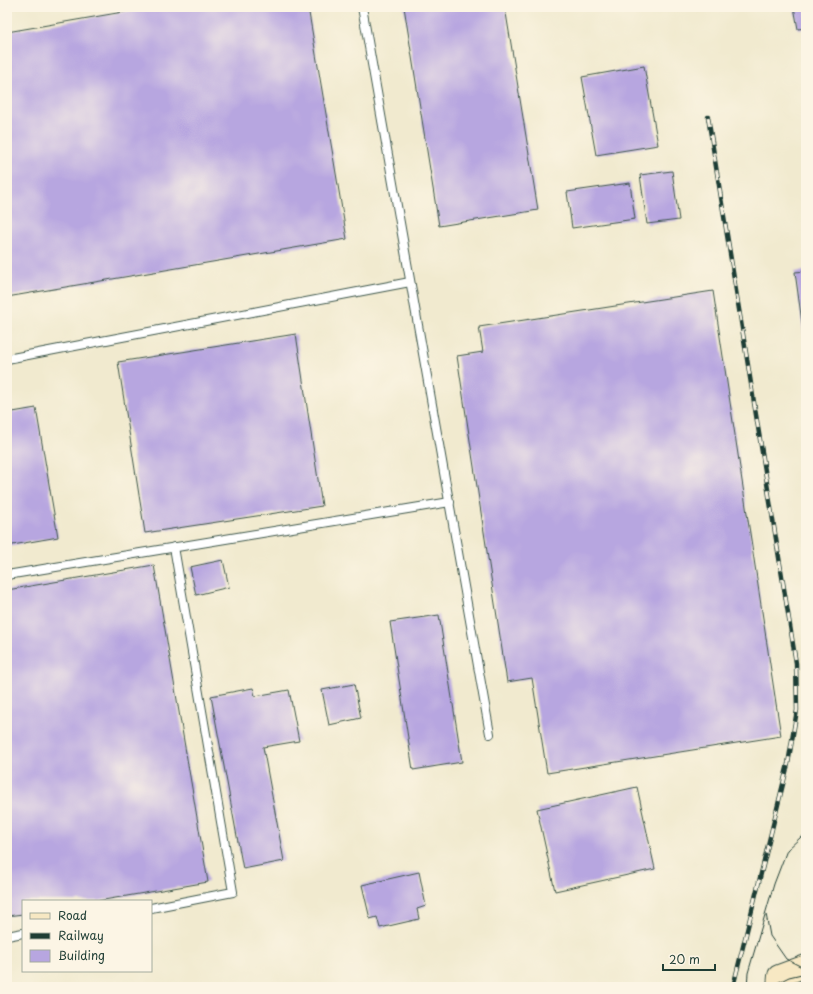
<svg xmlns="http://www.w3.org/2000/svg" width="813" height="994" viewBox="0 0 813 994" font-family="'Playpen Sans',sans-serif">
  <rect width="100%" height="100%" fill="#fcf5e5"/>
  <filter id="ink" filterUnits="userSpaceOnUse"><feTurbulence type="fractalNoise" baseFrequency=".025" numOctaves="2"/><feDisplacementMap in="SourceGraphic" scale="8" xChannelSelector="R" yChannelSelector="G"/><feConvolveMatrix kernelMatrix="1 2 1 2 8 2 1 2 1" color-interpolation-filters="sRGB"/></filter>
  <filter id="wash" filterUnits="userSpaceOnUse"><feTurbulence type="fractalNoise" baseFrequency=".012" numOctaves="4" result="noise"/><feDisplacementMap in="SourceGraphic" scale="16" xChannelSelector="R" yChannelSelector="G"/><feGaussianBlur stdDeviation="0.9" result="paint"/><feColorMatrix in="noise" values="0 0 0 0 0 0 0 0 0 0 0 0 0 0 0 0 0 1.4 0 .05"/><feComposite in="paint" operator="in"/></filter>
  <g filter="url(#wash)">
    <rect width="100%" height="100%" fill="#f1eacf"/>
    <g id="blocks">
      <g fill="#b7a6e0">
        <polygon points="152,7 308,7 347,239 7,297 7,32"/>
        <polygon points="404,7 505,7 538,210 439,226"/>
        <polygon points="794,7 806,7 806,28 798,29"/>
        <polygon points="644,66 658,145 596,155 582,77"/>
        <polygon points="672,171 679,220 647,224 640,175"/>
        <polygon points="630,183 635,219 572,228 567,192"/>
        <polygon points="806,271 806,344 805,344 795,272"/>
        <polygon points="713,291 781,736 547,773 532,678 507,682 457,356 483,352 479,327"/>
        <polygon points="296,334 322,506 145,533 118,362"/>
        <polygon points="36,408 58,537 7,546 7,413"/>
        <polygon points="223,560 229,587 196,595 190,567"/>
        <polygon points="154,565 208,882 98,901 23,901 23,914 7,916 7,590"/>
        <polygon points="439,615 462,762 413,770 390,622"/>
        <polygon points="354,684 361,718 329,725 322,690"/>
        <polygon points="253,688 255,696 289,690 299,741 263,747 284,861 243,869 211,696"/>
        <polygon points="637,787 655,869 555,891 537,809"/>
        <polygon points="419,872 426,906 417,909 419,919 380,928 377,917 370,919 362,885"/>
      </g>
    </g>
  </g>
  <g filter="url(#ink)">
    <use href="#blocks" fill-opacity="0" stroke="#3e574b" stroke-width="1"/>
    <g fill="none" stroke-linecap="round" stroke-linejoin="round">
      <defs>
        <g id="lane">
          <polyline points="362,7 490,734"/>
          <polyline points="7,359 410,282"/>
          <polyline points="7,575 450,502"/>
          <polyline points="151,908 233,892 174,547"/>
          <polyline points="7,936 23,933"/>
        </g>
        <polyline id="secondary" points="778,987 779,976 806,966"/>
      </defs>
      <use href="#lane" stroke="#3e574b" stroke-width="10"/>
      <use href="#secondary" stroke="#3e574b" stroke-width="24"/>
      <use href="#lane" stroke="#fff" stroke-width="8"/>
      <use href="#secondary" stroke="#f7e8c3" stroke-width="22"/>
      <g stroke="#1f3d34" stroke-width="1">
        <polyline points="766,914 770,936 786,959 806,969"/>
        <polyline points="747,987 748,973 774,884 787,850 801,837 806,835"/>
        <polyline points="769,987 789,977 806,973"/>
        <polyline points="787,987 806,981"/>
      </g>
      <defs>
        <polyline id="rail" points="708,117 796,663 797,710 788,764 733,987"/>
      </defs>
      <use href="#rail" stroke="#1f3d34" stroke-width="4.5"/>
      <use href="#rail" stroke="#fcf5e5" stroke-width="3" stroke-dasharray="9" stroke-linecap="butt"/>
    </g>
  </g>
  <rect width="813" height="994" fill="none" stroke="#fcf5e5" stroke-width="24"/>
  <rect x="22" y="900" width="130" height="72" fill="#fcf5e5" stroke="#a4ab9e"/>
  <rect x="30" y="913" width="20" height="6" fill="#f7e8c3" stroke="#a4ab9e"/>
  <text x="58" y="920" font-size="12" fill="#1f3d34">Road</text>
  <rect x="30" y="933" width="20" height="6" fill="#1f3d34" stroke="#a4ab9e"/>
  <text x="58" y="940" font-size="12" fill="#1f3d34">Railway</text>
  <rect x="30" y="950" width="20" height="12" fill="#b7a6e0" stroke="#a4ab9e"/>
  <text x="58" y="960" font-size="12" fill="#1f3d34">Building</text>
  <path d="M663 964v6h52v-6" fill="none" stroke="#1f3d34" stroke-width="2"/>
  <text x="669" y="964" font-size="12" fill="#1f3d34" stroke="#fcf5e5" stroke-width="3" paint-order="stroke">20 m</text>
</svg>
